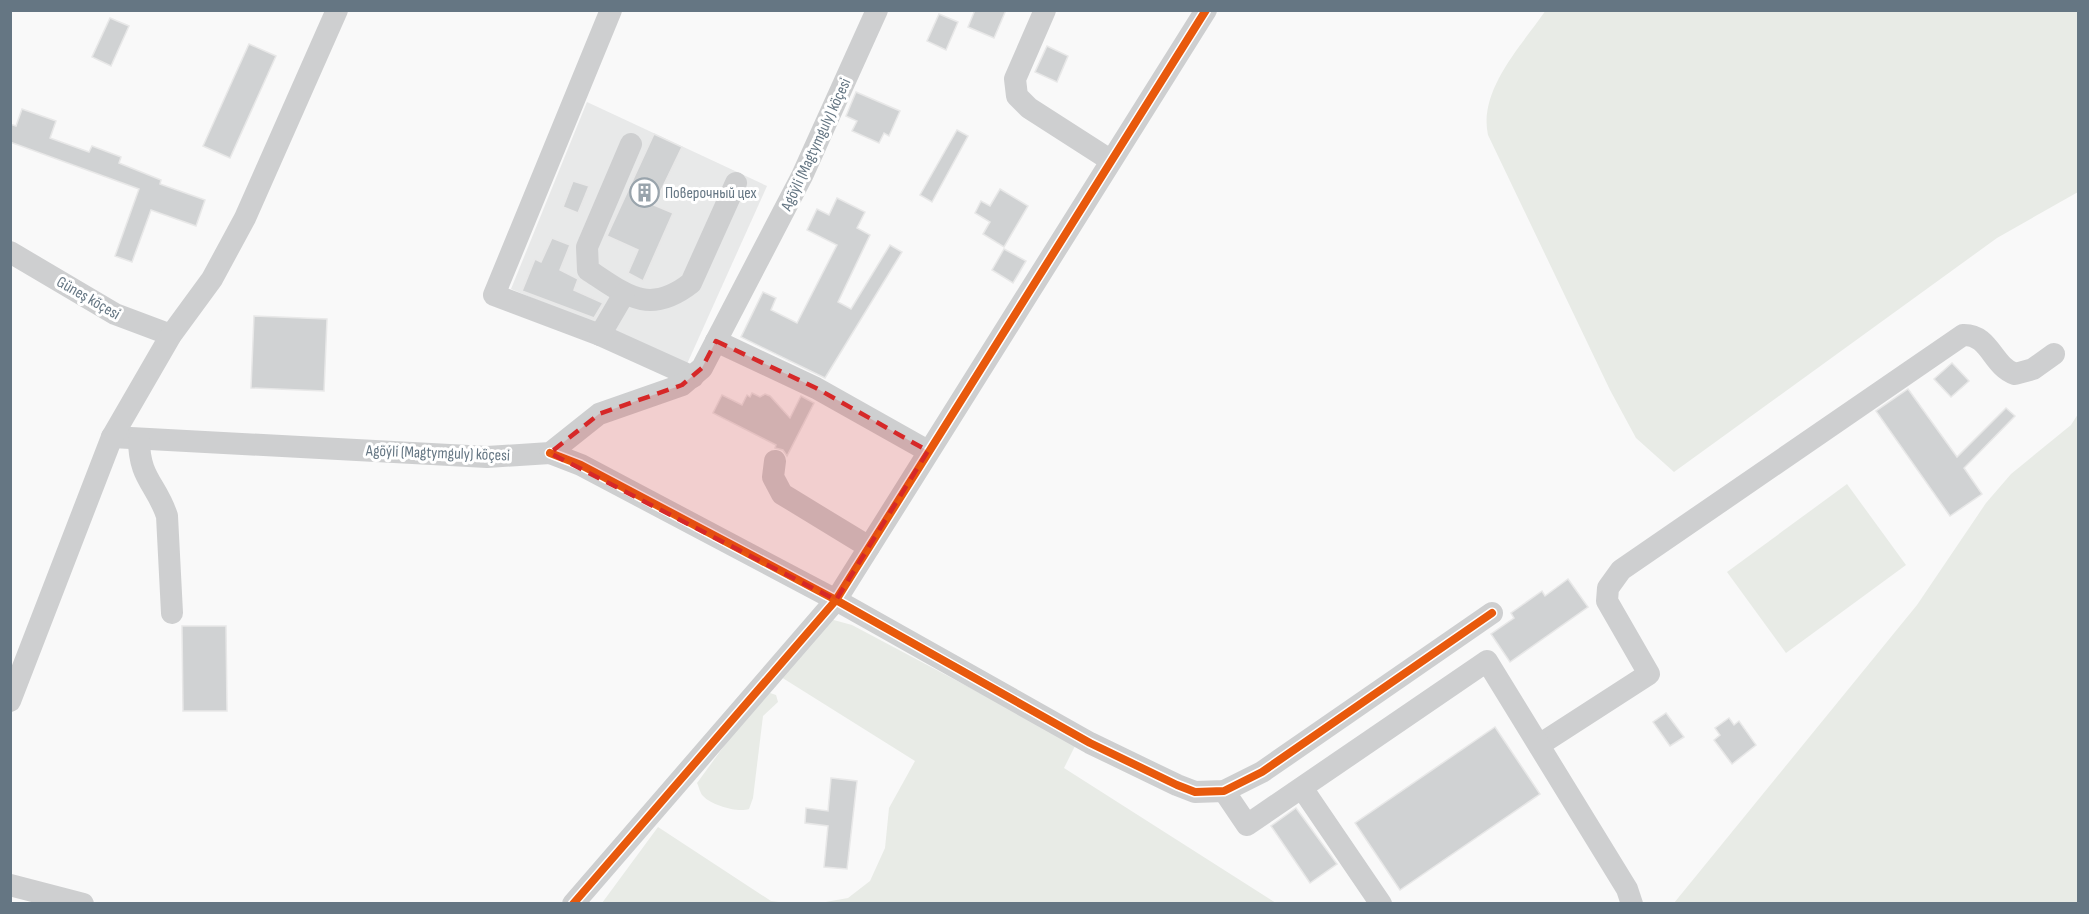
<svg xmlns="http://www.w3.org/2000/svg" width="2089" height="914" viewBox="0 0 2089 914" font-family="'Sofia Sans Condensed',sans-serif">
  <rect width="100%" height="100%" fill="#f9f9f9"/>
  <polygon fill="#e8e9e9" points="587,102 767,186 687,364 511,289"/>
  <g fill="#e8ebe6">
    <path d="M1546 10 2078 11V192L1997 238 1674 472 1636 438 1610 390 1488 135C1478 90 1522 45 1546 10Z"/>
    <polygon points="2078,414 2078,903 1674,903 1917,605 1986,503 2011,474 2071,425"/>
    <polygon points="1847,484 1906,565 1786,653 1727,572"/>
    <polygon points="830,619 852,625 1076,744 1064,768 1276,903 820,903 848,898 870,881 885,848 889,808 915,761 781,677"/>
    <path d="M770 693 776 695 778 702 763 716 753 798 749 809C738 813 711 805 703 796 700 793 699 787 697 783L757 701Z"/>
    <polygon points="658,827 771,901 787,903 602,903"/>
  </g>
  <g fill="#d0d2d3" stroke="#e8e8e8" stroke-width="1.5">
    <polygon points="975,10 1006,10 994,38 968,27"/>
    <polygon points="939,14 958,22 946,50 927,41"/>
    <polygon points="110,18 129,26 111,66 92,57"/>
    <polygon points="249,44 276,56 230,158 203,146"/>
    <polygon points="1047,46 1068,56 1057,82 1035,72"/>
    <polygon points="856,92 900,111 889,136 884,133 879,143 852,131 857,121 846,116"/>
    <polygon points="22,109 56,121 50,138 89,152 92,146 121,157 119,163 161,180 160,184 205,200 196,226 151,210 132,262 115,256 139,189 10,142 10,124 16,126"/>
    <polygon points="957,130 968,136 932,202 920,195"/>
    <polygon points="654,134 682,147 654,205 673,213 643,281 628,273 638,250 607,236"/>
    <polygon points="573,181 589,186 578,213 563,207"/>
    <polygon points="1000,189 1028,206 1004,247 983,234 990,222 975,213 981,201 990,206"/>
    <polygon points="837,198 865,212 857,228 870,235 838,302 851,309 890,245 902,252 825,378 741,337 763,292 776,298 771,310 797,323 837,245 807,230 817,209 829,215"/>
    <polygon points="552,238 570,245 560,270 578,279 574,290 603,303 594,318 522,291 535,259 541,262"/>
    <polygon points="1004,249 1026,261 1013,283 992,270"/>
    <polygon points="254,316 327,319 324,391 251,388"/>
    <polygon points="1952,363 1969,381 1951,397 1934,379"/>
    <polygon points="1908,389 1957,457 2006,408 2015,416 1964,468 1982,494 1950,516 1876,411"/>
    <polygon points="752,393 760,397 765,394 770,396 790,418 801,396 814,403 787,456 783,450 775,448 776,445 713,413 722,395 742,405 747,395 750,397"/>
    <polygon points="1568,579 1588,607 1510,662 1491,634 1514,618 1511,613 1542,591 1545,596"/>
    <polygon points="182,626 226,626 227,711 183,711"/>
    <polygon points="1666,713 1684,737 1670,746 1653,722"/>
    <polygon points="1729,718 1734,725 1739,721 1756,745 1732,764 1714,740 1720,735 1715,728"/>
    <polygon points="1495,727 1540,794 1400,890 1355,823"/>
    <polygon points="831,778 857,781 847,869 824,867 828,826 805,823 806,808 828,811"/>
    <polygon points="1296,808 1337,864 1310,883 1271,826"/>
  </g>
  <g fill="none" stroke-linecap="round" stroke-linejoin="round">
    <g stroke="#cecfd0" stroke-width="22">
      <polyline points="611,10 494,295 600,335 693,377"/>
      <polyline points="1045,10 1015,79 1017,96 1029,108 1110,160"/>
      <path d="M631 144 587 247 588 270C626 295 649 316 691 283L736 183"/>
      <polyline points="10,252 115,314 171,335"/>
      <polyline points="600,335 624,294"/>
      <polyline points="716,341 816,388 928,451"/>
      <polyline points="112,437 487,457 550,453 599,414 682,385 702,368 802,176 877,10"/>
      <path d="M139 439C139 479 156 483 167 516L172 613"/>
      <polyline points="550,453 581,465 836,600 1090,743 1177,785 1195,792 1224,791 1262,772 1492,613"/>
      <polyline points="775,461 773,477 782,494 869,547"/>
      <polyline points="10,701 112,437 171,335 212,279 245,218 337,10"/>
      <path d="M1539 745 1649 674 1607 601 1608 588 1621 570 1963 335C1990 334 1992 366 2015 374L2033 369 2054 354"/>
      <polyline points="1302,788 1381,904"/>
      <polyline points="1224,791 1247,825 1487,661 1627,889 1632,904"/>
      <polyline points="10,885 83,904"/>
      <polyline points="573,904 836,600 1206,10"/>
    </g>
    <defs>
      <g id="cycleway">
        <polyline points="550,453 581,465 836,600 1090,743 1177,785 1195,792 1224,791 1262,772 1492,613"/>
        <polyline points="573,904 836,600 1206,10"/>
      </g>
    </defs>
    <use href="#cycleway" stroke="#fff" stroke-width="11"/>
    <use href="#cycleway" stroke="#e8590c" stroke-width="8"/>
  </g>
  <path fill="#d62828" fill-opacity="0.2" stroke="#d62828" stroke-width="4.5" stroke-dasharray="12 8" stroke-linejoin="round" d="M716 341 816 388 928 451 836 600 550 453 599 414 682 385 702 368Z"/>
  <defs>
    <symbol id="building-ring" viewBox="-11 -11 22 22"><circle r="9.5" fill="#fff" stroke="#99a4ac" stroke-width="1.5"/><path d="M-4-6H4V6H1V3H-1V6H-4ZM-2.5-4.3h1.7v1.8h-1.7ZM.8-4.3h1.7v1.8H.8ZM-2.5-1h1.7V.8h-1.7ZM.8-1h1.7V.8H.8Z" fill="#99a4ac"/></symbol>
  </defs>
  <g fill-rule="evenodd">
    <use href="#building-ring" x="628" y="176" width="33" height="33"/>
  </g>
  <g text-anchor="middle" stroke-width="6" stroke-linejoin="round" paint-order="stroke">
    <g font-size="16" fill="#657683" stroke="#fff">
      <text transform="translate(815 144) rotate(-65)" y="6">Agöýli (Magtymguly) köçesi</text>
      <text transform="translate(89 297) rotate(30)" y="6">Güneş köçesi</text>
      <text transform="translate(438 452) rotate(2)" y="6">Agöýli (Magtymguly) köçesi</text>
    </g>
    <g font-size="16" fill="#657683" stroke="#fff" text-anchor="start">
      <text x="665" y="198">Поверочный цех</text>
    </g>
  </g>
  <rect width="2089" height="914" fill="none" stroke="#657683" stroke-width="24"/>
</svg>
